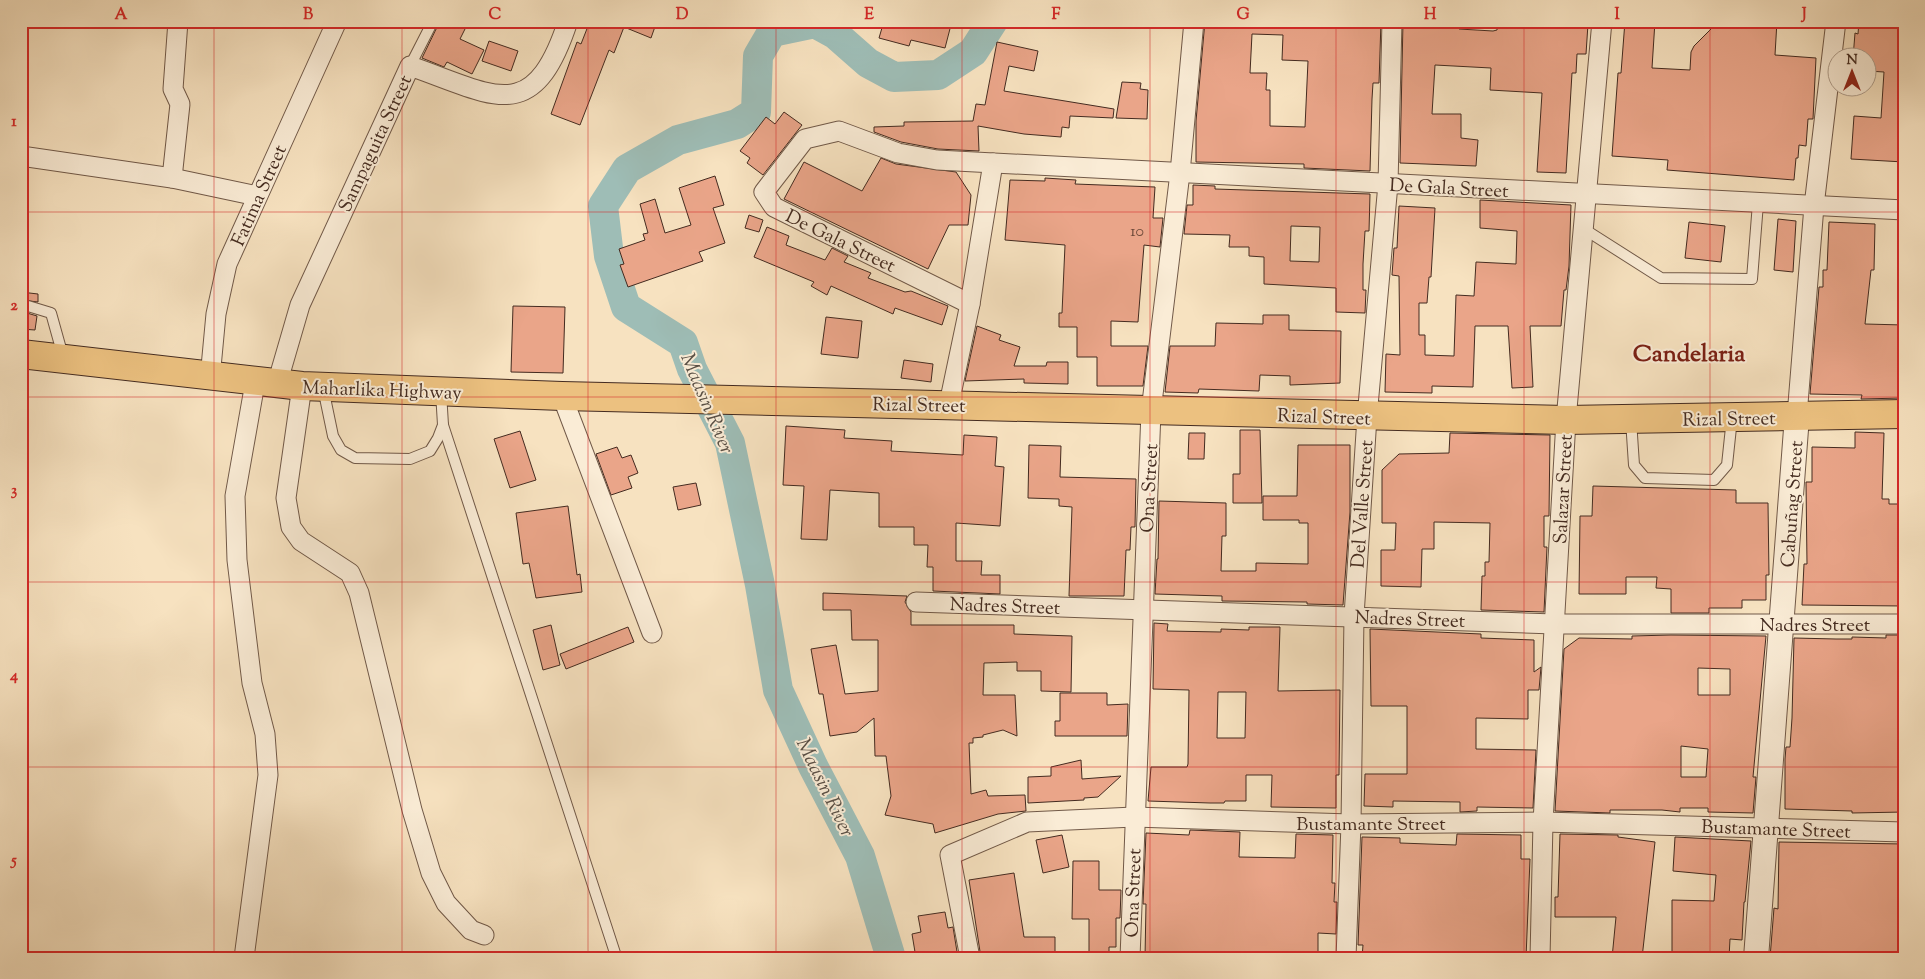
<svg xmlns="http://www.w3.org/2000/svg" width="1925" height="979" viewBox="0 0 1925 979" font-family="'Sorts Mill Goudy',serif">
  <rect width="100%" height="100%" fill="#f7e2c0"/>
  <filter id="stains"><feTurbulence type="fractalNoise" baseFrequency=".004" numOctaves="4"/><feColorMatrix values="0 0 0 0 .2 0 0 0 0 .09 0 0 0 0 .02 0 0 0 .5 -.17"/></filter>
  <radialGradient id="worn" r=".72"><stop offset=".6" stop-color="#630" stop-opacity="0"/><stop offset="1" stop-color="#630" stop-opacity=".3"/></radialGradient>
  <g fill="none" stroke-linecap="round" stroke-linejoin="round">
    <polyline stroke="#9ebdb6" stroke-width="30" points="891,958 860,856 813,766 778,690 760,585 730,443 692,369 683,343 626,307 609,256 603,206 627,169 678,140 737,124 756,112 758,56 772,32 815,23 835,34 868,63 894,77 938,75 973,52 993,21"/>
  </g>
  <g fill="#eaa589" stroke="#442b20" fill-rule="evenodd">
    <polygon points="440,21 469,21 460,39 484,50 472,74 447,62 444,67 422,58"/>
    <polygon points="590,21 657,21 651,38 624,27 614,53 609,50 580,125 551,114 577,42 581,44"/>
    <polygon points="884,21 952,21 945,48 911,40 909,46 879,38"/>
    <path d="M1205 21H1381L1379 83H1373L1372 99 1370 171 1304 168V164L1196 162V121ZM1252 34 1283 35 1282 60 1308 61 1305 127 1270 126V90H1266L1267 73H1250Z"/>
    <polygon points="1403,21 1459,21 1459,29 1493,31 1497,30 1498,21 1581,21 1581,24 1588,24 1586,54 1577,54 1576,73 1572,73 1566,173 1537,172 1542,93 1490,90 1491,68 1435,65 1432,114 1461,114 1461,138 1478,140 1476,166 1400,163"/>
    <polygon points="1625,21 1655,21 1652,68 1690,70 1691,52 1694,46 1719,21 1777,21 1775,55 1816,58 1813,119 1808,119 1806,146 1799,145 1798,158 1796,158 1794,180 1667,170 1668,160 1612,156 1618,73 1621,73"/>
    <polygon points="1859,21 1904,21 1904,162 1851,159 1854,116 1881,118 1884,72 1868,71 1868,58 1853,58 1855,33 1858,34"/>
    <polygon points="489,41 518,51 511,71 482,61"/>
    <polygon points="997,42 1038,51 1034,71 1009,66 1004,91 1114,109 1113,118 1070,116 1069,128 1062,127 1061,137 1024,134 978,126 979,151 938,149 901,142 874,132 874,127 904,126 904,122 973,121 976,104 985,105"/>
    <polygon points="1122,82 1141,83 1140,89 1148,90 1147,119 1116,118"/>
    <polygon points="784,112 802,125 763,175 747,163 750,158 740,151 766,117 775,124"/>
    <polygon points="881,158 896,164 956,172 971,195 968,225 949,225 928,269 784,199 804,162 862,191"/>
    <polygon points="715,176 724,205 713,208 725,243 699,252 703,261 628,287 620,265 624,264 619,249 645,240 643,234 648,233 640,204 655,199 665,233 691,225 679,188"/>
    <polygon points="1045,178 1076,180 1075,184 1155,187 1153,218 1163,218 1160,247 1144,245 1138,322 1111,321 1111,346 1148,346 1143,386 1097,386 1097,357 1077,357 1077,327 1059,327 1059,313 1062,313 1065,245 1005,240 1010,180 1045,181"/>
    <path d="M1193 185 1215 186V189L1370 194 1369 231H1365L1363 264V290H1366L1365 313 1336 312V288L1264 284V257L1249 256V247H1229L1230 235 1184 234 1187 205H1193ZM1291 226 1320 227 1319 262 1290 261Z"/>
    <polygon points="1480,200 1571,205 1569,266 1566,290 1564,290 1561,326 1530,326 1533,387 1512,388 1508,326 1475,326 1473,387 1432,386 1432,393 1385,392 1386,354 1400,355 1399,276 1392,275 1394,248 1397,248 1399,206 1435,208 1431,277 1429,277 1427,303 1419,303 1419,335 1425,335 1425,355 1454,356 1456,295 1474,296 1476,262 1516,264 1517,231 1480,228"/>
    <polygon points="749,215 763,220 759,232 745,228"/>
    <polygon points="1778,219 1796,221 1793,272 1774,270"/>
    <polygon points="1689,222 1725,226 1721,262 1685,258"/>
    <polygon points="1829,222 1875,224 1874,270 1871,270 1865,324 1904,325 1903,398 1861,399 1862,395 1810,394 1819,287 1823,287 1823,270 1827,270"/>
    <polygon points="767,227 789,236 786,245 825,260 832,248 848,256 844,262 871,273 868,278 905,292 911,291 948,306 942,325 895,308 893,314 831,286 827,295 811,286 814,282 754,257"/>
    <polygon points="21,292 38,294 38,302 21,300"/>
    <polygon points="513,306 565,307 563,373 511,372"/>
    <polygon points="27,313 37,316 35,330 21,329 21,314"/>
    <polygon points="1263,315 1289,315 1289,330 1341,331 1340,383 1290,385 1290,376 1260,375 1259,391 1199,389 1198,393 1165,392 1170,346 1215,346 1216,323 1263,324"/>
    <polygon points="826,317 862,321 858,358 821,354"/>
    <polygon points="977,326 1001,335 999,340 1020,347 1014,366 1046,366 1047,362 1068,362 1068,384 1024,383 1024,379 965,381"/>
    <polygon points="904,360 933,364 931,382 901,378"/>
    <polygon points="786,426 845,430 844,438 892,441 891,451 963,455 964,435 997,437 995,466 1004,467 1000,526 956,523 956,561 982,561 981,575 1000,575 1000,594 933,591 933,567 927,567 928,545 914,545 914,527 879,527 879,493 830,490 827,540 801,539 804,486 783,485"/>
    <polygon points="1240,430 1260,430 1262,503 1233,503 1233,474 1240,474"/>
    <polygon points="520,431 536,480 510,488 494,439"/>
    <polygon points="1855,432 1884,433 1882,499 1889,499 1889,504 1904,504 1904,606 1802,605 1804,564 1807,564 1806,482 1812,482 1812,447 1855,448"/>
    <polygon points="1189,433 1205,433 1204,459 1188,459"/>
    <polygon points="1450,433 1550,435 1549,516 1544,516 1544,547 1547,547 1544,612 1481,610 1482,576 1485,576 1485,562 1489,562 1490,523 1434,522 1434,549 1422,549 1421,587 1381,586 1381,550 1395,550 1396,523 1382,523 1382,470 1399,454 1449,453"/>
    <polygon points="1029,445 1061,446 1060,477 1136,479 1135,527 1131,527 1130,550 1126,550 1124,596 1069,596 1072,507 1059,506 1059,499 1028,498"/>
    <polygon points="1298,445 1350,445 1350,512 1343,605 1307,604 1307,602 1222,601 1222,596 1155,594 1157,559 1158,559 1159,501 1226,503 1226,536 1222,536 1221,571 1256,571 1256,563 1308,564 1308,523 1299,523 1299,520 1263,520 1263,496 1297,496"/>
    <polygon points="617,447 622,458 631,455 638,473 628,477 632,488 611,495 596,454"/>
    <polygon points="696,483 701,505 678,510 673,487"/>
    <polygon points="1593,486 1736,490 1736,503 1768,503 1769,575 1766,575 1766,600 1742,600 1742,608 1709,608 1709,613 1671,613 1671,589 1656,588 1657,577 1626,577 1626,594 1579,594 1580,516 1592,516"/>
    <polygon points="568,506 577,575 580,574 582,592 536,598 529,563 523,564 516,513"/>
    <polygon points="823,593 907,596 905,602 911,612 911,625 1014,625 1014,634 1072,636 1071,692 1041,691 1041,671 1017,671 1017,662 984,663 983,695 1015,695 1017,736 1003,730 983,735 983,737 973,738 973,743 969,743 971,794 986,790 988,796 1025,795 1026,811 998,814 935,833 933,824 885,815 891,796 886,756 875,756 874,718 857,732 830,736 823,694 819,694 811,649 836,645 845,694 878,691 878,640 852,640 851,610 823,610"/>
    <path d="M1154 623 1168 624 1167 631 1221 632V629L1249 630V627H1280L1278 691 1340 690 1339 775H1336V808L1271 807 1272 775H1246V801H1225L1224 803H1210L1148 801 1151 767H1187L1188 764 1189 690 1153 689ZM1218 692H1246L1245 738H1217Z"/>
    <polygon points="551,625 560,665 543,670 533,630"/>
    <polygon points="628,627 634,642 566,669 560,654"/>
    <polygon points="1370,629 1481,634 1481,638 1534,640 1534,672 1541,667 1539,690 1528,690 1528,719 1476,718 1476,749 1536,750 1533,808 1477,807 1477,811 1460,812 1460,802 1393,801 1393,807 1364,806 1365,774 1407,774 1407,706 1371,706"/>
    <path d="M1671 635 1766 636 1753 777H1756L1753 813 1708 812V808H1680V812L1662 810H1610V813L1555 811 1564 649 1579 638 1632 639V636ZM1698 668 1730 669V695H1698ZM1681 746 1708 749 1706 777H1681Z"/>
    <polygon points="1886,635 1904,635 1904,812 1852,813 1852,811 1785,809 1785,759 1786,747 1790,747 1792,718 1794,638 1836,639 1852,639 1852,637 1886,638"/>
    <polygon points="1060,693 1107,693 1107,705 1128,704 1127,736 1055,736 1055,721 1060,721"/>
    <polygon points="1081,760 1082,779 1121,776 1098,797 1084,798 1084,800 1028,803 1028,777 1051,776 1051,767"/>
    <polygon points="1190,830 1240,832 1239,857 1295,858 1296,834 1333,835 1332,883 1335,883 1334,902 1337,902 1336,934 1318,933 1318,958 1145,958 1146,904 1143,904 1146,833 1189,835"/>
    <polygon points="1457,834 1521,835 1521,859 1530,859 1526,958 1362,958 1363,945 1358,945 1362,837 1400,838 1400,843 1456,845"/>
    <polygon points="1560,834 1618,835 1618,837 1655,842 1642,958 1612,958 1616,917 1555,917 1555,897 1558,897"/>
    <polygon points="1062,835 1069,867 1043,873 1036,840"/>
    <polygon points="1675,837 1751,841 1745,902 1744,902 1742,940 1730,939 1729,958 1672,958 1672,900 1714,901 1716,875 1673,871"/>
    <polygon points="1779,842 1904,844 1904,958 1770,958 1774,908 1778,909"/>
    <polygon points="1073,861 1099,861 1099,890 1121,890 1120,918 1116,918 1116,947 1109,947 1109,958 1089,958 1089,919 1072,919"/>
    <polygon points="1014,873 1024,937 1055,937 1055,958 981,958 969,880"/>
    <polygon points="945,912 948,928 953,927 958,958 916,958 912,934 921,932 918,916"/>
  </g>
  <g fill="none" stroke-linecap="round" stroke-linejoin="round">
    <defs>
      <g id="service">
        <polyline points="410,66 433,21"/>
        <polyline points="1584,229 1661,278 1752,279 1758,203"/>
        <polyline points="21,307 28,306 51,313 63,356"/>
        <polyline points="323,388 333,436 341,450 355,458 410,459 430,451 438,438 443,425"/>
        <polyline points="441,392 443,425 616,956"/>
        <polyline points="1631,420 1634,465 1645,478 1714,480 1727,465 1732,418"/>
      </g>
      <g id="minor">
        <polyline points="21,156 172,178 257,196"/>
        <polyline points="172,178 180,104 173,89 178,21"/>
        <polyline points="970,304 774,207 764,192 805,139 839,131 898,153 937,160 1904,210"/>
        <polyline points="210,378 216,314 227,264 337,21"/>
        <path d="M277 384 300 305 410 66C494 95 533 128 568 21"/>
        <polyline points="302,386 286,498 291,527 301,541 350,573 359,593 412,810 431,873 446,903 471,930 484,935"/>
        <polyline points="562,396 652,633"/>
        <polyline points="949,404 970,304 993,163"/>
        <polyline points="1797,416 1814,206 1836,21"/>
        <polyline points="916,602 1555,624 1904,624"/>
        <polyline points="244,958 268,775 265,734 252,683 237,560 235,496 255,383"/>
        <polyline points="970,958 950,855 1027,822 1134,817 1351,824 1543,822 1904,832"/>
        <polyline points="1130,958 1151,411 1180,173 1194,21"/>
        <polyline points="1346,958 1351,824 1354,616 1367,417 1388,184 1392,21"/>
        <polyline points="1540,958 1543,822 1566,420 1602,21"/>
      </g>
      <polyline id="tertiary" points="1756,958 1797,416"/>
      <polyline id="primary" points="21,354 302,386 562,396 1566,420 1904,414"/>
    </defs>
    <use href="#service" stroke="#715948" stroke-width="12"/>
    <use href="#minor" stroke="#715948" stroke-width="21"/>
    <use href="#tertiary" stroke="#715948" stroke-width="26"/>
    <use href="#primary" stroke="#442b20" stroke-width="30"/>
    <use href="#service" stroke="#faecd6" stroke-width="10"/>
    <use href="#minor" stroke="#faecd6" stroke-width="19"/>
    <use href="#tertiary" stroke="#faecd6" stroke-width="24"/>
    <use href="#primary" stroke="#ecc180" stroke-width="28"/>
  </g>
  <path fill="none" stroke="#d62828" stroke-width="1" stroke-opacity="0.55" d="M214 21V958M402 21V958M588 21V958M776 21V958M962 21V958M1150 21V958M1336 21V958M1524 21V958M1710 21V958M21 212H1904M21 397H1904M21 582H1904M21 767H1904"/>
  <g text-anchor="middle" stroke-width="4" stroke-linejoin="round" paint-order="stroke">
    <g font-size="16" fill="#6e4a3a">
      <text x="1137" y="236">10</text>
    </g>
    <g font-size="19" fill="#442b20" stroke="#faecd6">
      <text transform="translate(374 143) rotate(-65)" y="7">Sampaguita Street</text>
      <text transform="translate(1449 187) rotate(3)" y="7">De Gala Street</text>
      <text transform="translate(258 195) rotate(-66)" y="7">Fatima Street</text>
      <text transform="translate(841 240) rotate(26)" y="7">De Gala Street</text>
      <text transform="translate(382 389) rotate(2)" y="7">Maharlika Highway</text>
      <text transform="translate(919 404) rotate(1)" y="7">Rizal Street</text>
      <text transform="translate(1324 416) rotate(2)" y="7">Rizal Street</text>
      <text transform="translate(1729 418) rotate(-1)" y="7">Rizal Street</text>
      <text transform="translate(1148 488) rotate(-87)" y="7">Ona Street</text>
      <text transform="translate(1562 489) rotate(-87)" y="7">Salazar Street</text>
      <text transform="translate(1361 504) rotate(-86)" y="7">Del Valle Street</text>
      <text transform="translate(1791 504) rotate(-86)" y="7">Cabuñag Street</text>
      <text transform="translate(1005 605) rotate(2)" y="7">Nadres Street</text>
      <text transform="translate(1410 618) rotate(2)" y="7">Nadres Street</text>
      <text x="1815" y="631">Nadres Street</text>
      <text x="1371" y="830">Bustamante Street</text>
      <text transform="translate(1776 828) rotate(2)" y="7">Bustamante Street</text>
      <text transform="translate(1132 893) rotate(-88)" y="7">Ona Street</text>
    </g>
    <g font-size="20" font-style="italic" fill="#5a5046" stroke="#faecd6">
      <text transform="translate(708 403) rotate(67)" y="7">Maasin River</text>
      <text transform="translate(826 787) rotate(64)" y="7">Maasin River</text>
    </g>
    <g font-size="24" font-weight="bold" fill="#7a1f14" stroke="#faecd6">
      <text x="1689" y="361">Candelaria</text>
    </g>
  </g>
  <rect width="1925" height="979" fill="none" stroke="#f7e2c0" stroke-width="55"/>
  <g transform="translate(1852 72)"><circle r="24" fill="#faecd6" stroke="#b19f8d"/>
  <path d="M0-4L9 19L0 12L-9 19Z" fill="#8f2418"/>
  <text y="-8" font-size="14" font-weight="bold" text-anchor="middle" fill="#442b20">N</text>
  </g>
  <rect x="28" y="28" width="1870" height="924" fill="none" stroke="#d62828" stroke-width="2"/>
  <g font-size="16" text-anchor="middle" font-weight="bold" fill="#d62828">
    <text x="121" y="19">A</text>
    <text x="308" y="19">B</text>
    <text x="495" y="19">C</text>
    <text x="682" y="19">D</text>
    <text x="869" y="19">E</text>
    <text x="1056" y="19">F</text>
    <text x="1243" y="19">G</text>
    <text x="1430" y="19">H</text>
    <text x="1617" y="19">I</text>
    <text x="1804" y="19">J</text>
    <text x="14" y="126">1</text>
    <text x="14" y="310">2</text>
    <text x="14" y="495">3</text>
    <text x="14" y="680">4</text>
    <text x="14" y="865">5</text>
  </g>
  <rect width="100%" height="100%" filter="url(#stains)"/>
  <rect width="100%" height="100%" fill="url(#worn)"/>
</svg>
